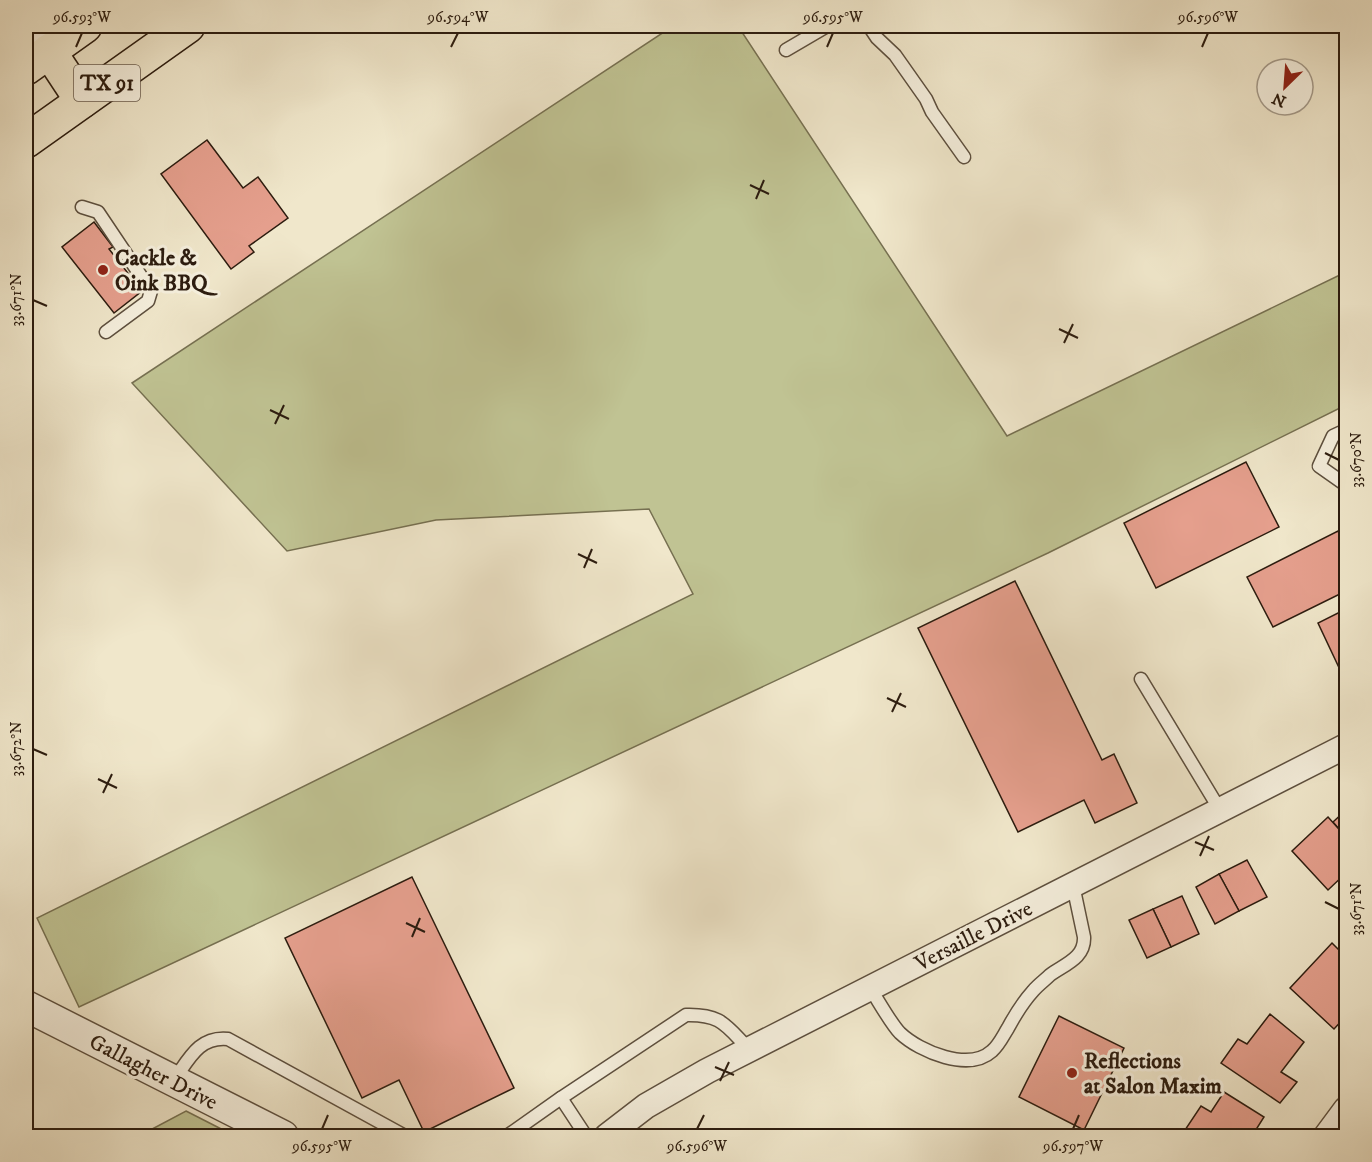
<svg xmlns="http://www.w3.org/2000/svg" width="1372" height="1162" viewBox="0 0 1372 1162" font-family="'IM FELL DW Pica',serif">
  <rect width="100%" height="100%" fill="#f0e7cb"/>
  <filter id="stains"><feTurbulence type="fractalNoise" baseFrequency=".00333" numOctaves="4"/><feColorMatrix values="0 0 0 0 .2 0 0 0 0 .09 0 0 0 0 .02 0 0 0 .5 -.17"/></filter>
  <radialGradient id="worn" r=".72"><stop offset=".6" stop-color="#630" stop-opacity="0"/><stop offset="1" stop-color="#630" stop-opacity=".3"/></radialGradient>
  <g fill="#c0c393" stroke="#767051" stroke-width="1.5">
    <polygon points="673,26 738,26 1007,436 1346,272 1346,405 1048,553 79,1007 37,918 693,594 649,509 436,520 287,551 132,383"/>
    <polygon points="186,1111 235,1136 139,1136"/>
  </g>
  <g fill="#e59f8d" stroke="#2c1c0f" stroke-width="1.5">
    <polygon points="207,140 243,188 258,177 288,218 249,246 254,252 231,269 161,174"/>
    <polygon points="94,222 113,247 109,249 142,291 114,313 62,247"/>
    <polygon points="1246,462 1279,527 1156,588 1124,523"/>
    <polygon points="1338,531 1346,548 1346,591 1273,627 1247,577"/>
    <polygon points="1015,581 1102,760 1114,754 1137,803 1095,823 1084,800 1018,832 918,628"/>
    <polygon points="1346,609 1346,672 1342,674 1318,623"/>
    <polygon points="1346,810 1346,837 1333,822"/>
    <polygon points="1328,817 1346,837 1346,873 1328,890 1292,851"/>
    <polygon points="1247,860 1267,897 1239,911 1219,874"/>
    <polygon points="1219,874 1239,911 1215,924 1196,887"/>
    <polygon points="412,877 514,1088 424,1132 399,1080 362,1098 285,938"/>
    <polygon points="1182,896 1199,934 1171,947 1153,909"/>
    <polygon points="1153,909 1171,947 1147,958 1129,920"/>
    <polygon points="1332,943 1346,957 1346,1016 1334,1029 1290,988"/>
    <polygon points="1270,1014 1304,1042 1281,1072 1297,1082 1280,1103 1221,1063 1238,1039 1247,1044"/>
    <polygon points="1059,1016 1124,1048 1084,1130 1019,1097"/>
    <polygon points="1224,1092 1264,1117 1252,1136 1192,1136 1193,1135 1185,1130 1201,1106 1211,1112"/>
  </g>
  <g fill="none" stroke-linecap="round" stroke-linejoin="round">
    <defs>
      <g id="service">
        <polyline points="869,26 877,38 895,55 926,99 932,112 964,157"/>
        <polyline points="786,50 827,26"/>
        <polyline points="82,207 98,212 151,291 148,301 106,332"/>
        <polyline points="1346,430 1333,436 1319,466 1346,485"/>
        <polyline points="1141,679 1220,810"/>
        <path d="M870 988C878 1000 891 1024 900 1033 920 1052 969 1072 992 1051 999 1045 1003 1036 1008 1028 1015 1015 1023 1002 1033 991 1038 985 1045 980 1050 975 1065 964 1085 958 1084 937L1073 885"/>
        <path d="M174 1080C189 1059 199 1036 228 1039L405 1136"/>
        <polyline points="561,1098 586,1136"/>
        <path d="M507 1136 561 1098 686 1015C722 1014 726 1026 749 1049"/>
      </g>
      <g id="minor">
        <polyline points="31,26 49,51"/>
        <polyline points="607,1136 646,1106 707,1071 1346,746"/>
        <polyline points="1326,1136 1346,1109"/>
      </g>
      <polyline id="tertiary" points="26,1006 283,1136"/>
      <g id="primary">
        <polyline points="49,51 82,101"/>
        <polyline points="26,68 85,26"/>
        <polyline points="26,141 188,26"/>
      </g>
    </defs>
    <use href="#service" stroke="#5d4f3e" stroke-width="15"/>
    <use href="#minor" stroke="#5d4f3e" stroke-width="27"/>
    <use href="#tertiary" stroke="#5d4f3e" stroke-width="33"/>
    <use href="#primary" stroke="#2c1c0f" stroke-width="36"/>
    <use href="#service" stroke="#f5efdd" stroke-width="12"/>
    <use href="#minor" stroke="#f5efdd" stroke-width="24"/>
    <use href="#tertiary" stroke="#f5efdd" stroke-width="30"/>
    <use href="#primary" stroke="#f0e7cb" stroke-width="33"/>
  </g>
  <path fill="none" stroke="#2c1c0f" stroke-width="2" d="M76 47 82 33M451 47 458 33M827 47 833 33M1202 47 1208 33M750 185 769 194M756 199 764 180M33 300 47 306M1059 329 1078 338M1064 343 1073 324M270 410 289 419M275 424 284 405M1325 453 1339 460M578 554 597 563M584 568 592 549M887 698 906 707M892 712 901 693M33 749 47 755M98 779 117 788M103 793 112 774M1195 842 1214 850M1200 856 1209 836M1325 902 1339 909M406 923 425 932M412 937 420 918M715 1067 734 1075M720 1081 729 1062M322 1129 328 1115M697 1129 704 1115M1073 1129 1079 1115"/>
  <g fill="#8f2418" stroke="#f5efdd" stroke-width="2">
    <circle cx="103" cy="270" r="6"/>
    <circle cx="1072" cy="1073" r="6"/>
  </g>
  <g text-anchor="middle" stroke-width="6" stroke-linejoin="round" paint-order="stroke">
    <rect fill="#f5efdd" stroke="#685b4d" stroke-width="1.5" x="74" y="65" width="66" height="36" rx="4.5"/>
    <g font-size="21" font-weight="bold" fill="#2c1c0f">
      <text x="107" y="90">TX 91</text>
    </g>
    <g font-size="22" font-weight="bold" fill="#2c1c0f" stroke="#f5efdd" text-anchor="start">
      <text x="115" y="265">Cackle &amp;<tspan x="115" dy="25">Oink BBQ</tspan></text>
      <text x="1084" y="1068">Reflections<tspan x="1084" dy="25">at Salon Maxim</tspan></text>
    </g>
    <g font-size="22" fill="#2c1c0f" stroke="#f5efdd">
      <text transform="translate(973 935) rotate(-27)" y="8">Versaille Drive</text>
      <text transform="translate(154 1071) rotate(27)" y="8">Gallagher Drive</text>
    </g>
  </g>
  <rect width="1372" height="1162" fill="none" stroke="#f0e7cb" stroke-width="66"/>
  <g transform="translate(1285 87) rotate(205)"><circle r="28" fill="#f5efdd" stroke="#a59b8b" stroke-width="1.5"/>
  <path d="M0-4.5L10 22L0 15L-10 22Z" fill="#8f2418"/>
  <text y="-9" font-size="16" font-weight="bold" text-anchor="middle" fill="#2c1c0f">N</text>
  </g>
  <rect x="33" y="33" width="1306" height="1096" fill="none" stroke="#2c1c0f" stroke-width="2"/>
  <g font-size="15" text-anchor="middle" fill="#2c1c0f">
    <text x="82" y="22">96.593°W</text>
    <text x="458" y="22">96.594°W</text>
    <text x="833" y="22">96.595°W</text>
    <text x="1208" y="22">96.596°W</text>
    <text transform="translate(16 300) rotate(-90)" y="5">33.671°N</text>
    <text transform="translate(1356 460) rotate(-90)" y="5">33.670°N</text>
    <text transform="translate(16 749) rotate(-90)" y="5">33.672°N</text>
    <text transform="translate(1356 909) rotate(-90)" y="5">33.671°N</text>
    <text x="322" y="1151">96.595°W</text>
    <text x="697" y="1151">96.596°W</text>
    <text x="1073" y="1151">96.597°W</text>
  </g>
  <rect width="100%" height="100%" filter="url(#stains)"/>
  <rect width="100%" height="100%" fill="url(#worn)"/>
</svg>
